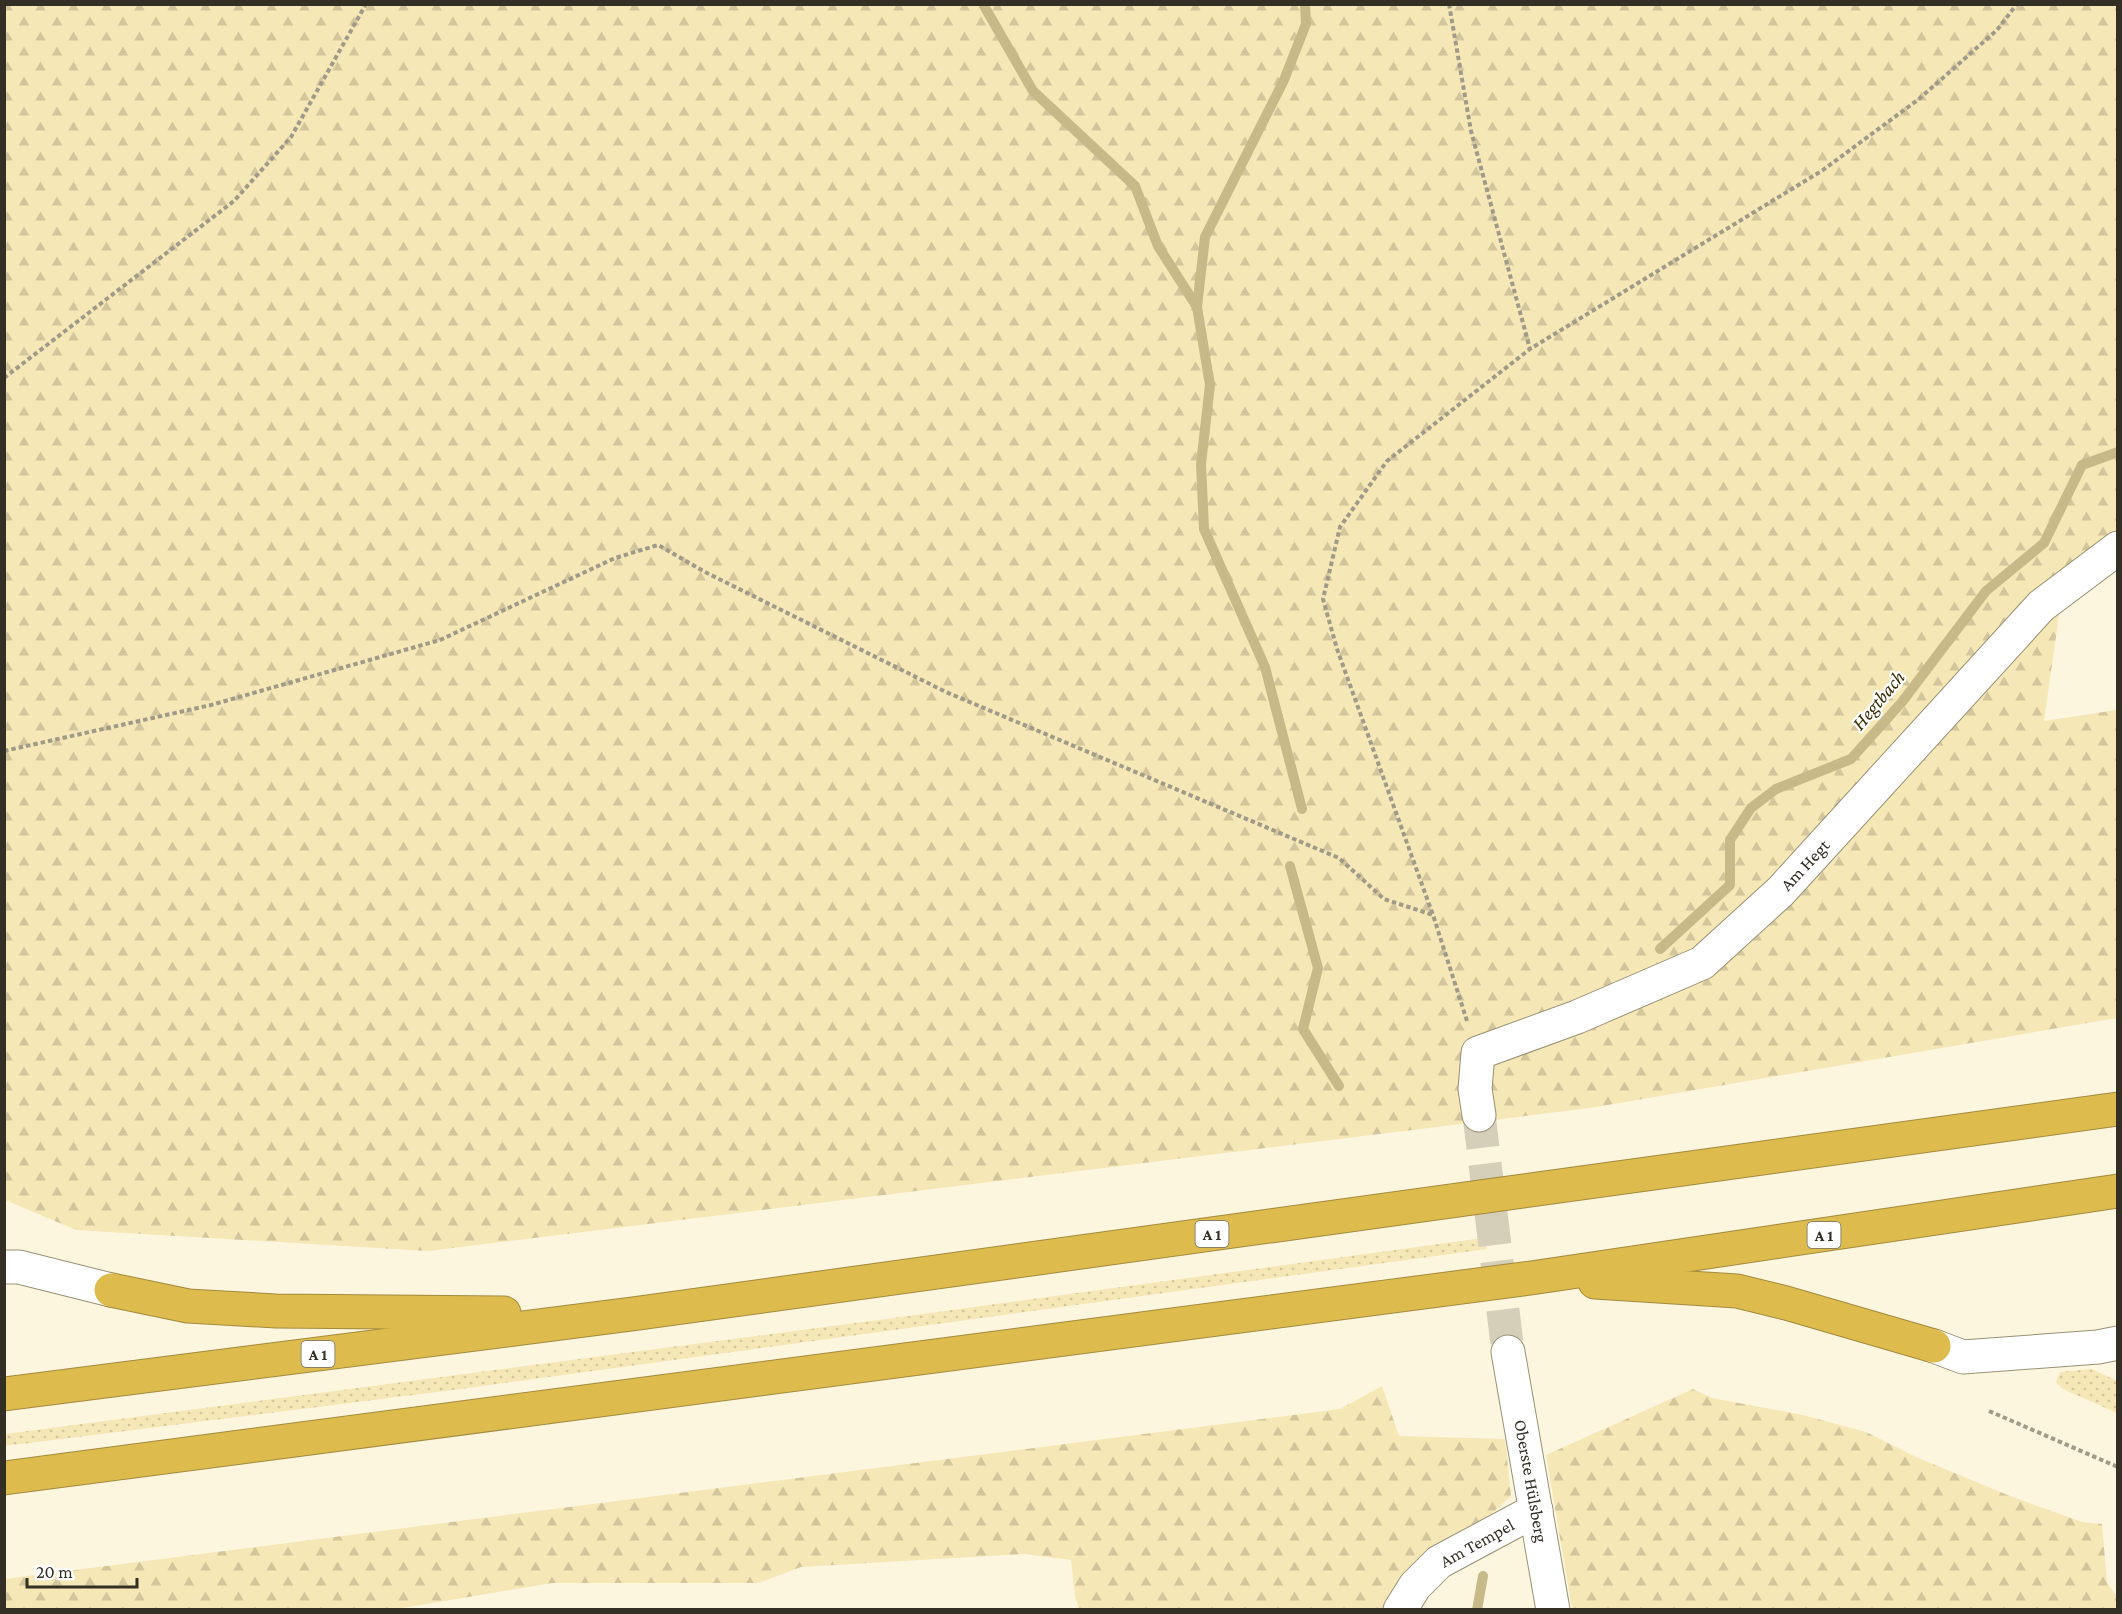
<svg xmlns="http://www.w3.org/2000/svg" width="2122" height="1614" viewBox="0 0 2122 1614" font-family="'Crimson Pro',serif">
  <defs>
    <pattern id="grass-dots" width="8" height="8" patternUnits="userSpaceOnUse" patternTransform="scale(1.5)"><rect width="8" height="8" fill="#f6e7b6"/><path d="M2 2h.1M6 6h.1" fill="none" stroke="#d3c69c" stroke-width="1.8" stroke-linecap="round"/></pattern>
    <pattern id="forest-firs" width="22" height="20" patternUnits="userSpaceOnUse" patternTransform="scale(1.5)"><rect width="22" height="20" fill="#f6e7b6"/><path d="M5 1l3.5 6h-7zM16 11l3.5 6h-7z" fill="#d3c69c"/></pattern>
  </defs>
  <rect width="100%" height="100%" fill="#fdf6de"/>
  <g fill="url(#grass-dots)">
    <polygon points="1483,1238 1487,1249 461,1389 5,1446 5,1434 886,1319"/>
    <polygon points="2092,1369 2117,1381 2117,1413 2063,1389 2056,1382 2060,1372"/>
  </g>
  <g fill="url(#forest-firs)">
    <polygon points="4,5 2117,5 2117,570 2060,608 2044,721 2117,710 2117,1018 1590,1108 428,1251 76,1230 5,1200"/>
    <polygon points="1382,1386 1399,1436 1505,1439 1511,1496 1388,1609 1079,1609 1075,1597 1071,1560 1024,1554 801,1567 759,1583 552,1583 391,1610 5,1609 4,1579 1340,1409"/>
    <polygon points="1693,1389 1712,1398 1803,1415 1866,1432 1916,1457 2010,1496 2082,1522 2102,1524 2107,1583 2117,1597 2117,1609 1572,1609 1546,1455"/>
  </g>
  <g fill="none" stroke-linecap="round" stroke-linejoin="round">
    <g stroke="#c8b989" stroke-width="10">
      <polyline points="983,4 1033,91 1135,186 1158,246 1197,307"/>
      <polyline points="1302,809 1265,667 1204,529 1201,464 1210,385 1197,307 1205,237 1284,80 1306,24 1305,4"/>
      <polyline points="1290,866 1318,968 1303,1029 1339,1086"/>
      <polyline points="1660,949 1730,885 1730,840 1751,808 1776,789 1851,759 1902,702 1986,591 2044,543 2082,465 2118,452"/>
      <polyline points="1477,1610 1483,1576"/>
    </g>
    <polyline stroke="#d5ceb9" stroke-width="33" stroke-dasharray="33 16" stroke-linecap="butt" points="1479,1115 1508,1352"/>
    <defs>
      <g id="minor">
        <polyline points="1479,1115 1475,1089 1478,1053 1577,1017 1702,963 1781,891 2041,606 2118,548"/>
        <polyline points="4,1267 19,1267 111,1290"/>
        <polyline points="1934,1346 1963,1357 2098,1347 2118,1343"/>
        <polyline points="1508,1352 1553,1610"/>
        <polyline points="1400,1610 1415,1586 1439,1562 1536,1510"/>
      </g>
      <g id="highway">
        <polyline points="1595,1282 1737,1291 1786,1303 1934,1346"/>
        <polyline points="111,1290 188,1306 276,1311 504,1313"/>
        <polyline points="4,1394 632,1314 2118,1109"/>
        <polyline points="4,1478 1531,1278 2118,1191"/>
      </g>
    </defs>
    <use href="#minor" stroke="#999175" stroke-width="35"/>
    <use href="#highway" stroke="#a28a3e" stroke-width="35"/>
    <g stroke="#a09b89" stroke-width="4" stroke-dasharray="4.5 3" stroke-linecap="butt">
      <polyline points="1449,4 1471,131 1530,349"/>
      <polyline points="4,378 234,201 291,137 366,4"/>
      <polyline points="4,751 211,705 440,640 615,558 658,545 705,572 946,692 1339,858 1384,899 1433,915"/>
      <polyline points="1467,1021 1433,915 1337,649 1323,599 1340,527 1387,461 1530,349 1823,170 1919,99 1997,30 2017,4"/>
      <polyline points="1989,1411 2118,1467"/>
    </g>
    <use href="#minor" stroke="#fff" stroke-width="33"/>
    <use href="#highway" stroke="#ddbb4c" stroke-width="33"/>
  </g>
  <g text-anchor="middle" stroke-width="4.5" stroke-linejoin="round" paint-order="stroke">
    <g fill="#fff" stroke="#706d66" stroke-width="1.5">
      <rect x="1195.5" y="1221" width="33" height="26" rx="4.5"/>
      <rect x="1807.5" y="1222" width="33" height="26" rx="4.5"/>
      <rect x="301.5" y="1341" width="33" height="26" rx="4.5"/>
    </g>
    <g font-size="16" font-weight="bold" fill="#332f24">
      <text x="1212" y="1240">A 1</text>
      <text x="1824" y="1241">A 1</text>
      <text x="318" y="1360">A 1</text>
    </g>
    <g font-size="18" fill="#332f24" stroke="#fff">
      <text transform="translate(1805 865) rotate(-47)" y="6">Am Hegt</text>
      <text transform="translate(1531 1481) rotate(80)" y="6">Oberste Hülsberg</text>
      <text transform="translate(1477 1543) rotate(-29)" y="6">Am Tempel</text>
    </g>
    <g font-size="20" font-style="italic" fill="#392e05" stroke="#fff">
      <text transform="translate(1878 700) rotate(-50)" y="7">Hegtbach</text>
    </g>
  </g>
  <rect width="2122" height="1614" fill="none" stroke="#332f24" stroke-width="12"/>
  <path d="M27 1578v9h110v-9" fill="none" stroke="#332f24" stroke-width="3"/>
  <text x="36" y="1578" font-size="18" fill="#332f24" stroke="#ffffff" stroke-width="4.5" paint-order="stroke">20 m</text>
</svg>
